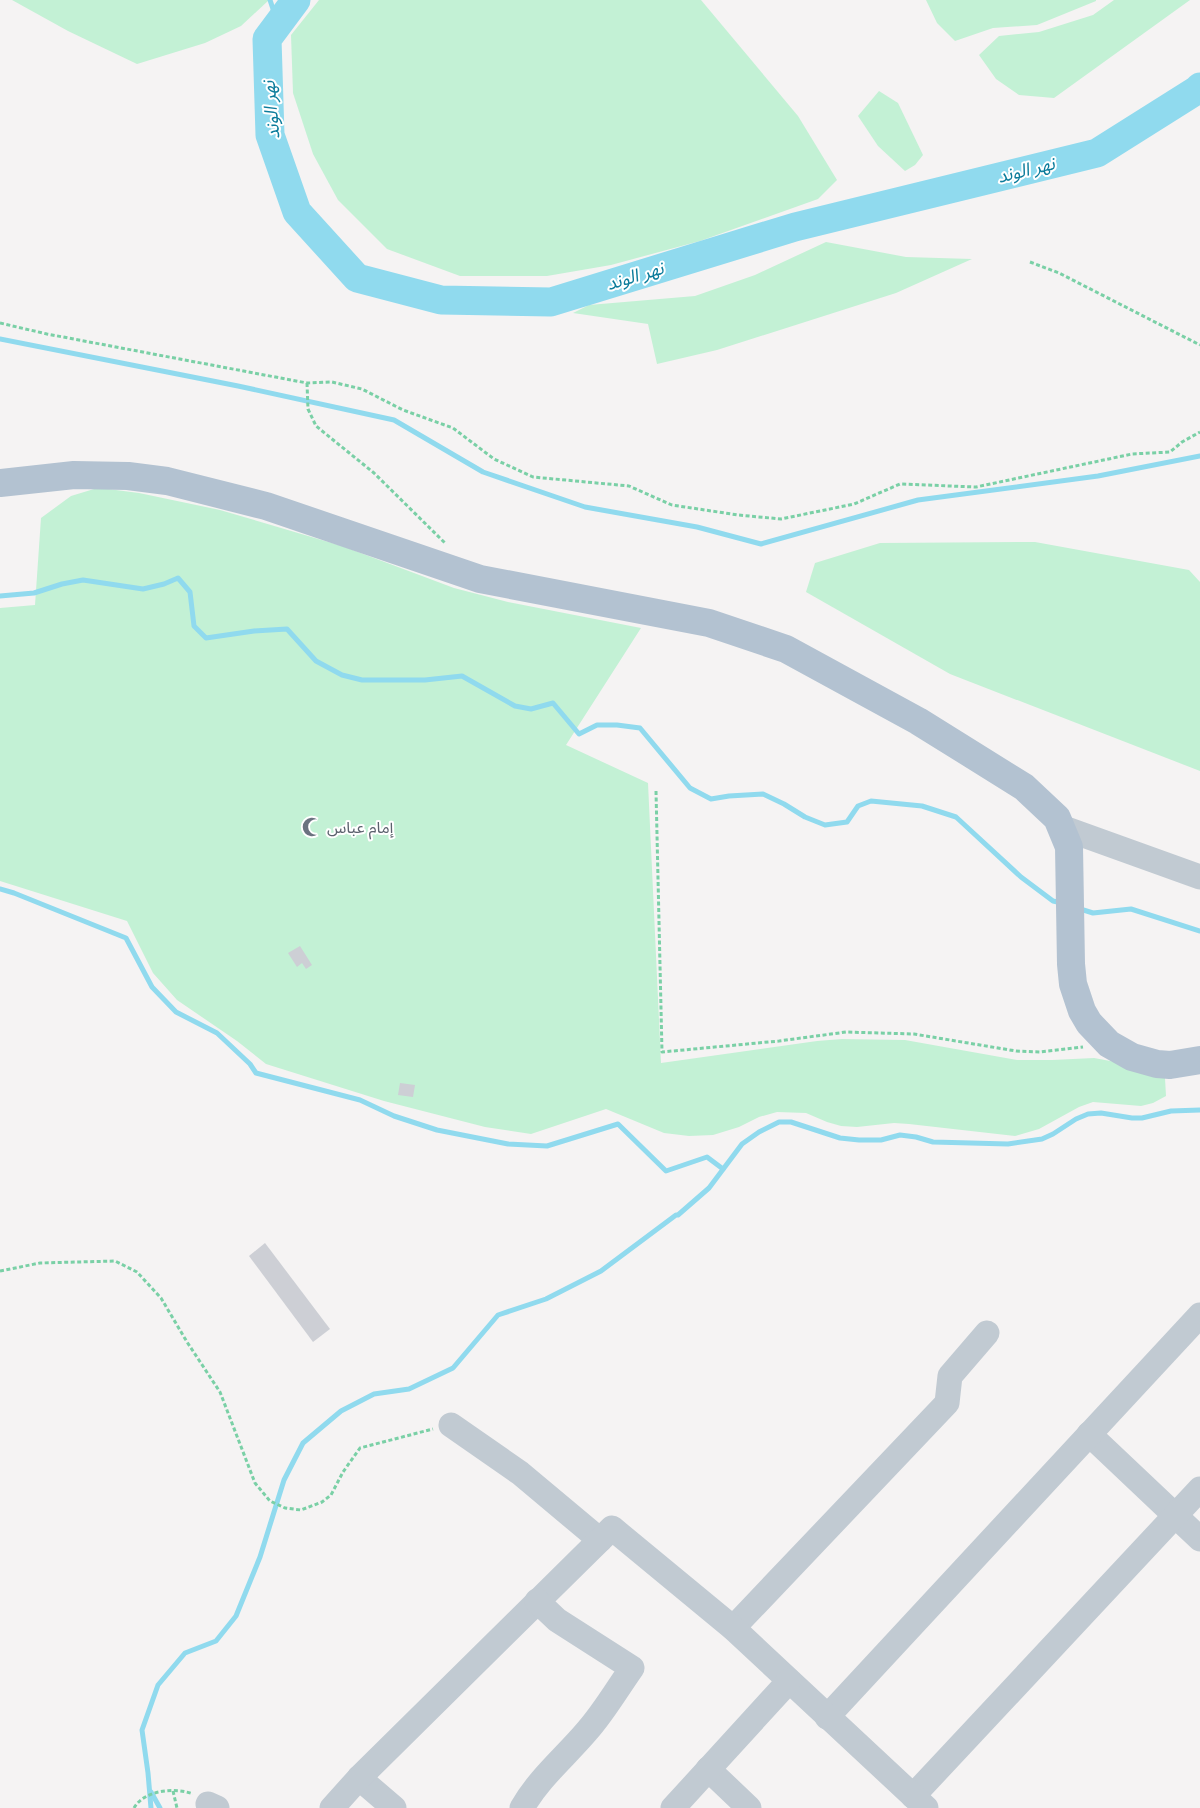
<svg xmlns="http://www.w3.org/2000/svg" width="1200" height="1808" viewBox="0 0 1200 1808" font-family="Poppins,'Noto Sans Arabic',sans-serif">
  <rect width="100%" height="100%" fill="#f5f3f3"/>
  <g fill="#c3f1d5">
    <polygon points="12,0 269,0 241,26 205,43 137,64 68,31"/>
    <polygon points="319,0 701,0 798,116 837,180 818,199 700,241 611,265 547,276 460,276 387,249 338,200 313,154 293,93 291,35"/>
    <polygon points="926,0 1096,0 1096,1 1037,25 993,28 955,41 937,23"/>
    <polygon points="1114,0 1190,0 1054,98 1019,95 996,79 979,55 999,36 1039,32 1093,15"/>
    <polygon points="879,91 898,103 923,155 915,165 905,171 878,146 858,116"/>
    <polygon points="826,242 906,257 972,259 896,293 717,350 657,364 648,324 573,313 589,305 695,296 755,275"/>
    <polygon points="94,489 108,489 139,493 220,510 342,546 454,588 508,602 641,628 566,745 648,783 661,1063 817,1041 842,1039 905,1040 1017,1060 1052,1060 1094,1058 1121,1063 1165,1078 1166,1096 1153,1103 1141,1106 1093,1102 1079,1107 1039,1129 1015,1136 909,1124 894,1123 857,1127 841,1126 827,1122 806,1113 777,1112 759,1117 739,1127 713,1135 689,1136 664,1133 606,1109 531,1134 485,1127 384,1101 266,1064 237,1041 177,1000 153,973 127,921 0,881 0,608 35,605 41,518 71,496"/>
    <polygon points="1035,542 1189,570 1200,582 1200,771 950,674 806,592 815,563 880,543"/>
  </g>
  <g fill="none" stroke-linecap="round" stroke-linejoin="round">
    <g stroke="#90daee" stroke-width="5">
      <polyline points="270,0 278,24"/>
      <polyline points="0,339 238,386 394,420 483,472 585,507 697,527 761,544 918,500 1098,476 1200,456"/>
      <polyline points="0,596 34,593 62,584 83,580 143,589 164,584 178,578 190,592 194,626 206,638 254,631 287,629 316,661 342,675 362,680 425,680 462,676 515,706 531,709 553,703 579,734 597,725 617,725 640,728 690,788 711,799 729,796 763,794 784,804 805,817 825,825 847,822 858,806 871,801 922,806 956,817 1021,877 1053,901 1062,903"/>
      <polyline points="0,889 14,893 126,938 152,987 176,1012 217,1033 250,1064 256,1073 360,1100 394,1116 437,1130 508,1144 547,1146 618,1124 666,1171 707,1157 723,1169"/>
      <polyline points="1077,908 1093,913 1131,909 1200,931"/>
      <polyline points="151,1792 160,1808"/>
      <polyline points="151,1808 148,1773 142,1730 158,1685 185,1653 216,1641 236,1616 260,1557 284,1480 303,1443 341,1411 374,1394 409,1389 453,1368 498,1315 546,1299 601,1271 676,1215 678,1215 709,1188 742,1144 759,1132 779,1122 791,1122 840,1138 859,1140 881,1140 900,1135 916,1137 933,1142 1008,1144 1042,1139 1053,1134 1076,1119 1088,1114 1101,1113 1132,1118 1142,1118 1171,1111 1200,1110"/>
    </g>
    <polyline stroke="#90daee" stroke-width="29" points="296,0 267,39 270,135 297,212 357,278 441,300 551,302 795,227 1097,153 1197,90 1200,87"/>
  </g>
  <g fill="#cdcfd5">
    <polygon points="300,946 312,965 306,969 302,963 297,967 288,953"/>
    <polygon points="400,1083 415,1085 413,1097 398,1095"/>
    <polygon points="265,1243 330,1329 313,1342 249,1256"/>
  </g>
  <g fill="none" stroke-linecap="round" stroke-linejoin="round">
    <g stroke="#7ad0a6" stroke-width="3" stroke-dasharray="4 2.5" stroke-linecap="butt">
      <polyline points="1030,262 1059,273 1200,345"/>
      <polyline points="0,323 47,334 307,383 332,382 362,389 403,410 453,428 494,459 533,477 629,486 672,505 738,515 781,519 854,504 900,484 976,487 1132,454 1170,452 1182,442 1200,432"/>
      <polyline points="307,383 308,409 316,426 374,473 446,544"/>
      <polyline points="656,791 662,1052 779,1041 846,1032 914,1034 1016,1051 1040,1052 1083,1047"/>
      <polyline points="0,1271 40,1263 115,1261 137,1272 161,1298 187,1342 220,1392 255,1483 270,1501 285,1508 301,1510 322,1502 331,1495 343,1472 360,1448 433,1429"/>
      <polyline points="173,1791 177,1808"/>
      <path d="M134 1808C144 1790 175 1787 193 1794"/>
    </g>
    <g stroke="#c1cad2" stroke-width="25">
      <polyline points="1061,827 1200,877"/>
      <polyline points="451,1425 520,1473 600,1540"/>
      <polyline points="1089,1434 1200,1539"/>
      <polyline points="733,1628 947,1403 950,1376 987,1333"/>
      <polyline points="827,1717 1200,1315"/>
      <polyline points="708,1769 749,1808"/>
      <polyline points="359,1778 394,1808"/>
      <polyline points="913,1796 1200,1489"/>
      <polyline points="208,1804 217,1808"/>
      <polyline points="332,1808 359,1778 612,1528 733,1628 926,1808"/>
      <path d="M522 1808C539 1778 565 1757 587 1731 604 1712 617 1689 632 1668L557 1620 537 1601"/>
      <polyline points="673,1808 789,1681"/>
    </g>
    <polyline stroke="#b3c2d1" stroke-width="28" points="0,483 74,475 128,476 167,481 266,506 480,579 709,623 786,649 918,721 1024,787 1057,818 1069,847 1071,964 1073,984 1082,1011 1089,1023 1109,1044 1132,1057 1157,1064 1170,1065 1200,1060"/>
  </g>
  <defs>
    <symbol id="mosque-bare" viewBox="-9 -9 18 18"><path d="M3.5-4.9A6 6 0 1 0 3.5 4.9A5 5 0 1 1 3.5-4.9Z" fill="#6b7280" stroke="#fff" stroke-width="2.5" paint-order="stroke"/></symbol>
  </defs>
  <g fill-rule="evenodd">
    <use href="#mosque-bare" x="298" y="813" width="28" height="28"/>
  </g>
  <g text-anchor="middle" stroke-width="4" stroke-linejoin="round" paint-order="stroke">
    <g font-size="16" fill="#5b616d" stroke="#fff" text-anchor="start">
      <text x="327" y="833">إمام عباس</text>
    </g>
    <g font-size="18" font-style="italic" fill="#0c7c9b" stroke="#fff">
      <text transform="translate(271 110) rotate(-95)" y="6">نهر الوند</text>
      <text transform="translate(1026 170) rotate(-14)" y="6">نهر الوند</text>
      <text transform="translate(635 276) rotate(-17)" y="6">نهر الوند</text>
    </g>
  </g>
</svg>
